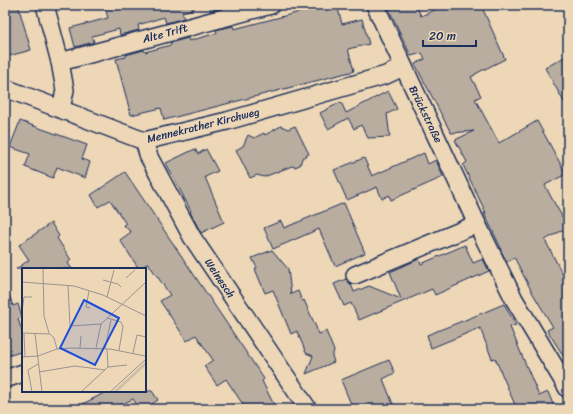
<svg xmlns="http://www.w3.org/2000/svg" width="573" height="414" viewBox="0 0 573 414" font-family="Sriracha,sans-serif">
  <rect width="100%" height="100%" fill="#edd7b6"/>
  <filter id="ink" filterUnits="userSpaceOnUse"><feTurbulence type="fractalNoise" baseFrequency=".025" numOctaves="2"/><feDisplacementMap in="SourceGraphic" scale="8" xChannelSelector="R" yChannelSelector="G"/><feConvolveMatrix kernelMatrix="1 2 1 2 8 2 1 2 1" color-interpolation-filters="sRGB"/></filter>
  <g filter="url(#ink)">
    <g fill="#b9ada0" stroke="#1b2f5e">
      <polygon points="5,5 18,5 31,50 5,57"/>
      <polygon points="116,5 193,5 194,9 182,12 184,18 166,23 164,17 138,25 139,30 120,35 119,29 92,36 94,42 75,47 70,28 108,18 105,8"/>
      <polygon points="209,5 229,5 229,6 211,11"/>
      <polygon points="327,5 337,5 342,24 362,19 369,44 348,49 354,71 164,120 161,108 131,115 116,59 126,57 126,55 144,50 145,52 171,45 170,43 188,38 189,41 217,33 216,30 233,26 234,29"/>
      <polygon points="387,5 416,5 421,16 446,5 481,5 505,59 475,74 475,75 471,77 481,96 475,99 499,143 537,121 566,174 545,185 551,197 568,227 545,240 563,275 568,272 568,363 547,330 553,327 532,292 514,257 507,262 501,251 500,246 484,213 486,213 463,165 467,162 455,140 474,131 451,133 415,64 425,59 422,53 411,56"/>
      <polygon points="568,55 568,109 545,68"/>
      <polygon points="388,91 397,109 387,114 390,137 368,138 361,125 354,129 348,118 328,129 320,113 341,102 346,113"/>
      <polygon points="20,121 87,145 82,159 90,162 85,178 57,167 53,178 25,167 30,154 10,147"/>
      <polygon points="281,126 288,129 295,126 309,154 302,158 300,165 295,167 292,166 264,177 257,175 250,178 236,150 243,146 248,135 254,138 264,133 265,135"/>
      <polygon points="195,149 198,154 206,149 218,171 205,177 224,222 201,233 190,212 191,211 166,163"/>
      <polygon points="424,153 428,164 436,160 443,177 391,200 389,195 382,199 377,187 347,200 334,170 364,158 372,176"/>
      <polygon points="125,172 264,379 262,381 276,409 246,409 226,379 217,385 204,366 213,360 196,335 187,341 160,301 170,295 148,263 139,269 120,240 131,232 123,225 126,224 110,200 98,207 91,195"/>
      <polygon points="344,203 365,253 335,266 319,229 273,249 264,228 281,221 284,228"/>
      <polygon points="51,223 59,236 57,238 71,260 68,263 72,269 16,269 29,260 19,245"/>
      <polygon points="465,245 473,263 483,259 489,271 435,295 432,289 359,320 351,303 344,306 334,284 346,279 349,283 351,284 354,292 369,286 401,299 390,272 419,259 421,264"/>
      <polygon points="272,250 288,269 291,294 298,291 302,301 304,300 319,334 326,331 334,351 332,356 334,362 306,374 313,356 306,353 297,331 291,334 273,290 265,293 255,269 257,268 252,258"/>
      <polygon points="5,289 7,289 13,306 18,304 22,317 18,319 23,334 23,351 5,357"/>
      <polygon points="504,304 516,325 510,327 539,396 548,392 555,409 508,409 508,408 515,405 495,358 492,359 480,328 431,348 427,335 475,316"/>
      <polygon points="389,360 395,373 383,379 395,409 353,409 341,380"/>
      <polygon points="108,391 152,391 158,400 144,409 140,409 133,399 112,409 73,409"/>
    </g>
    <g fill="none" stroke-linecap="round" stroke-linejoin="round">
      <defs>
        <g id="street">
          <polyline points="45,5 60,62 65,90 61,109"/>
          <polyline points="375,5 477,224 514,299 568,389"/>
          <polyline points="60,62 271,5"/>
          <polyline points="5,88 144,141 227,121 386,75 403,67"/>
          <polyline points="144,141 149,157 192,237 308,409"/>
          <polyline points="355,275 477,224"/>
          <polyline points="5,379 23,373"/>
        </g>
      </defs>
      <use href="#street" stroke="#1b2f5e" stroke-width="20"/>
      <use href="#street" stroke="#edd7b6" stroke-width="17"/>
    </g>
  </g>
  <g text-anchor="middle" stroke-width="3.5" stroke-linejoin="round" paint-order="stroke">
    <g font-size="11" fill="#1b2f5e" stroke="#edd7b6">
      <text transform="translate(165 33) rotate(-15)" y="4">Alte Trift</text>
      <text transform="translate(426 114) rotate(64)" y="4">Brückstraße</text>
      <text transform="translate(203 125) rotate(-14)" y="4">Mennekrather Kirchweg</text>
      <text transform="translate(220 278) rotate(56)" y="4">Weinesch</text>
    </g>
  </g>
  <g transform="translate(22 268)">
    <rect width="124" height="124" fill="#edd7b6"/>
    <path d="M124 93V97L95 124H91Z" fill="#cfbfa9"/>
    <path fill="none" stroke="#999493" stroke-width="1" d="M21 0 22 48 27 65M104 10 113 2M81 12 96 16 99 19M0 14 52 18 81 27 124 48M46 17 48 58 79 56M67 23 64 39 68 40M85 29 92 2M0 44 2 29H10M85 50 99 54 101 59 97 82M0 65 28 66 32 70 35 81M2 66 3 89M13 66 20 124M58 80 59 68M74 80 79 56 124 14M83 81 89 52M111 85 115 67 124 69M0 89 16 88 35 81 50 80 88 81 123 88M86 99 105 97M17 104 53 98 83 102M10 124 6 102 16 96M59 124 86 99 85 81M88 124 124 91"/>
    <path fill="#1d4ed8" fill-opacity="0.15" stroke="#1d4ed8" stroke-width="2" d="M62 32 97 50 73 97 38 80Z"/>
    <rect width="124" height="124" fill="none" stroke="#1b2f5e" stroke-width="2"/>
  </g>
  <rect width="573" height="414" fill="none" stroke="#edd7b6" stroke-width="20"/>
  <rect x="10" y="10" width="553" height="394" fill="none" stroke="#1b2f5e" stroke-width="1.5" filter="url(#ink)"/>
  <path d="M423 40v6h53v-6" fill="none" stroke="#1b2f5e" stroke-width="2"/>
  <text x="429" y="40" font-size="12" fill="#1b2f5e" stroke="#edd7b6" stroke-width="3" paint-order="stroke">20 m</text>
</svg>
